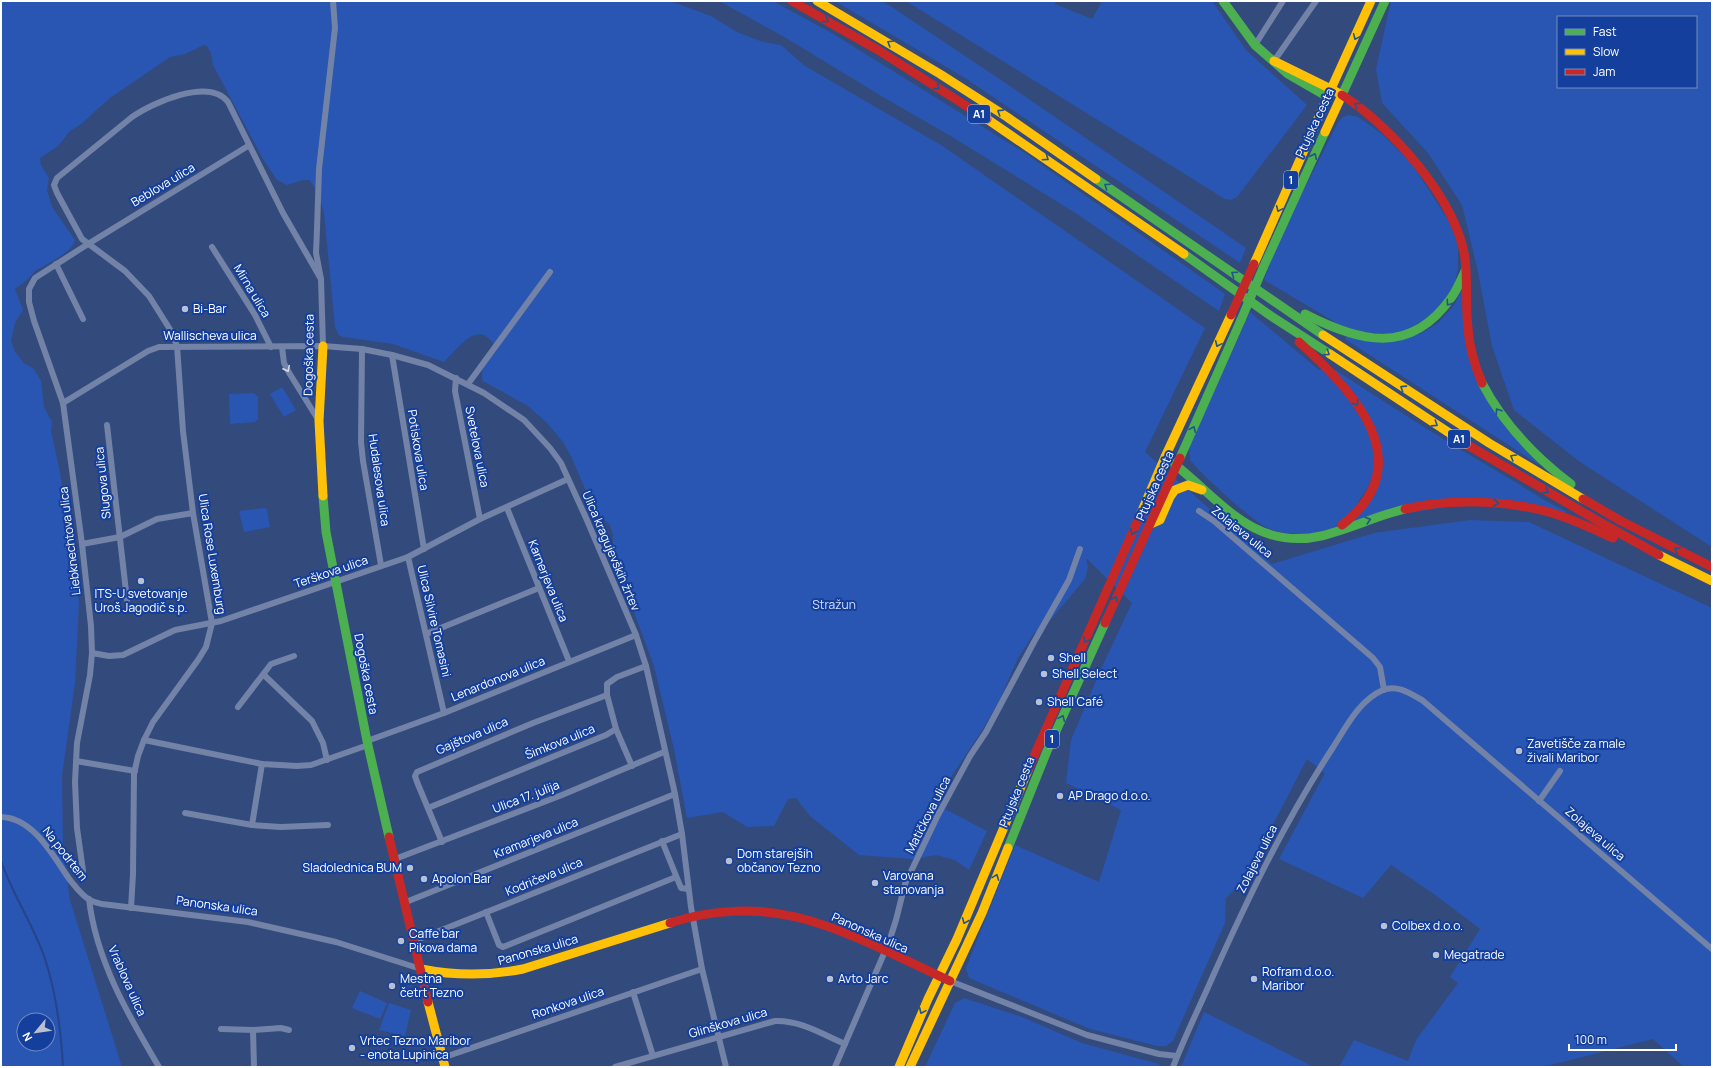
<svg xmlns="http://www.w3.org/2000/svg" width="1713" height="1068" viewBox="0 0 1713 1068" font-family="Manrope,sans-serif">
  <rect width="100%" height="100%" fill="#334a7d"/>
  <g fill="#2956b2" fill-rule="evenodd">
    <path d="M1 1H670L711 16 737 32 763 42 781 45 805 66 941 145 1205 328 1145 452 1272 564 1374 533 1470 520 1529 522 1712 608V1067H1684L1653 1039 1543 1067H1339L1354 1040 1408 1061 1416 1040 1458 983 1450 977 1480 929 1434 894 1391 865 1363 898 1279 859 1325 773 1307 759 1244 880 1226 898 1225 923 1173 1041 1166 1046H1157L1090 1029 969 978 966 968 1015 845 1099 882 1121 810 1066 783 1071 740 1101 669 1132 603 1086 558 1088 567 1085 579 1046 625 1034 633 1017 660 1000 699 983 729 941 792 942 798 939 806 987 831 969 870 955 860 936 855 912 859 859 855 810 816 796 798 788 799 774 826 747 827 723 812 687 818 674 749 654 666 613 556V535L610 525 595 510 588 496 571 456 563 442 547 423 528 406 483 381C478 369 490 359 497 350 480 316 461 345 444 362L393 344 343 337 339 335 335 327 324 213C321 201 318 190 309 180H303L287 185 277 180 263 159 213 65 211 53 206 45H204L185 54 170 57 110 98 81 124 70 131 58 146 40 158 41 165 49 178 47 190 52 207 75 240C74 251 45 265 35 271 30 278 22 284 15 289L23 310 15 323 11 340 15 352 24 363 34 369 41 381 44 407 52 422 51 431 60 472 79 602 75 683 62 776 63 851 70 900 122 1067H1ZM24 1020H48V1044H24Z"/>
    <polygon points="719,1 773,1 835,35 1025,153 1225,294 1219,311 1077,214 949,135 888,100 786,38"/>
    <polygon points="835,1 881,1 892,7 1004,82 1246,248 1240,263 965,78"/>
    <polygon points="906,1 1056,1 1055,4 1092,19 1102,1 1212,1 1246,50 1307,105 1237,197 1231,200 1225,199"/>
    <path d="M1391 1H1712V547L1580 462 1514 410 1492 346 1477 267 1462 205 1428 153 1382 103 1376 69ZM1558 17H1696V87H1558Z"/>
    <path d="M1349 115 1358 117 1382 134 1413 165 1450 223 1458 244V268L1455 283 1436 314 1399 334 1357 332 1336 326 1335 322 1264 280C1283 225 1313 174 1338 122L1343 117Z"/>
    <polygon points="1463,286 1478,384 1541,466 1345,339 1346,337 1420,334 1438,323 1455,304"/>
    <path d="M1250 312 1319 370 1322 369C1342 391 1363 412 1372 441 1379 464 1374 479 1361 498 1356 505 1352 515 1345 520 1328 536 1291 537 1270 529 1255 524 1200 473 1190 460L1189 447Z"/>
    <path d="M1334 369C1390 406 1447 442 1505 476 1526 488 1544 502 1566 511L1565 514 1495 499 1351 522 1382 458Z"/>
    <polygon points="282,387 296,410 284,417 270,394"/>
    <polygon points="254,393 258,397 258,419 255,422 230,424 229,394"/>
    <polygon points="264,508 267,509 270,527 244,532 239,511"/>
    <polygon points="360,991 387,1003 380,1019 352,1008"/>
    <polygon points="964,998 1022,1017 1082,1043 1159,1064 1160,1067 925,1067 955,1003"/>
    <polygon points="389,1003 411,1010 405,1036 379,1030"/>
    <polygon points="1204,1012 1314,1067 1181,1067"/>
  </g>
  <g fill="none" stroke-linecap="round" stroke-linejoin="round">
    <path stroke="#254489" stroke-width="2" d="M1 861C12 893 32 923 44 956 56 991 61 1030 63 1067"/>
    <g stroke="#7383a7" stroke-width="6">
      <polyline points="1255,45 1283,1"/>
      <polyline points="1274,61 1316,1"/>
      <polyline points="212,247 255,315 271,347"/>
      <polyline points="56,264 83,319"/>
      <polyline points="323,346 321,279 316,253 317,229 319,169 335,28 333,1"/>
      <polyline points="282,347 284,363 288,371 319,421"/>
      <polyline points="362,349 361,442 363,461 381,565"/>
      <polyline points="392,355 424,549"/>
      <polyline points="456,378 455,391 480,519"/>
      <polyline points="468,384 550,272"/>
      <polyline points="63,403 148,351 159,347 323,346 362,349 392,355 428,365 484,393 524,420 550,448 561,463 586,518 636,635 646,666 675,794 682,834 691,907 702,969 726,1067"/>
      <polyline points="107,425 127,600"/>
      <polyline points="507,508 569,661"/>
      <polyline points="1199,511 1214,521 1373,658 1380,667 1384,690"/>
      <polyline points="82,544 120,537 157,519 193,513"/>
      <polyline points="408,557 444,713"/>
      <polyline points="426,634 539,588"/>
      <polyline points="92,653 109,656 123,655 175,630 221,621 408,557 480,519 568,479"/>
      <polyline points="264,675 312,721 323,743 327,760"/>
      <polyline points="238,707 271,664 294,656"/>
      <polyline points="616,729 632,766"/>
      <polyline points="144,740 262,764 297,766 311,765 368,745"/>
      <polyline points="367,741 444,713 636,635"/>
      <polyline points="76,761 135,771"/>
      <polyline points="1539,801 1560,771"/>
      <polyline points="428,808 606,735 616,729 607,695 607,684 617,677 646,666"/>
      <polyline points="185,813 252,825 281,827 328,825"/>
      <path d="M1 817C34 818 53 856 70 880 75 886 82 896 90 900 93 902 98 903 102 904L248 922 336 942 421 969"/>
      <polyline points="252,825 262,764"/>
      <polyline points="662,841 681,888 688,889"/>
      <polyline points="442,842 417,782 415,776 417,772 533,723 607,695"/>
      <polyline points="395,859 562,795 664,752"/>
      <polyline points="83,871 77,828 75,782 77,743 90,675 92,653 91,626 82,544 63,403 34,321 29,302 29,289 35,278 88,244 248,146"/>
      <path d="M89 899C96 960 128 1015 159 1067"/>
      <polyline points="406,902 675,794"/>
      <path d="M131 908 133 874 134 774 138 756 144 740 153 722 198 660 206 647 212 623 193 513 183 431 177 346 171 331 149 296 125 271 82 239 57 193 54 185 57 178 132 117C152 103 209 77 228 102L283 213 321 279"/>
      <polyline points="486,912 499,945 503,947 676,877"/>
      <polyline points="414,941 682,834"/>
      <polyline points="950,981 1087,1035 1159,1054 1177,1056"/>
      <polyline points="633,992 653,1056"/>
      <polyline points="221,1029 253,1030 281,1028 289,1030"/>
      <polyline points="253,1030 254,1067"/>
      <polyline points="442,1058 702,969"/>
      <path d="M615 1067 775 1021C800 1020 822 1034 845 1044"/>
      <polyline points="835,1067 889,942 896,920 905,884 938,815 970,756 986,732 1034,642 1069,580 1080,549"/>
      <path d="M1173 1067C1185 1036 1200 1006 1213 976 1248 898 1285 821 1332 749 1345 729 1359 700 1383 690 1397 684 1411 694 1422 700L1712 949"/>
    </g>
    <g stroke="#4caf50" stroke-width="9">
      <polyline points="1223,1 1255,45 1288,74 1328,97"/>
      <polyline points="1342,95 1385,1"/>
      <polyline points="1096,179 1323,335"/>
      <polyline points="1184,254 1271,316 1330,354"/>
      <polyline points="1263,268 1325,132"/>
      <path d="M1305 314C1359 342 1410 356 1451 298 1457 290 1461 280 1465 271"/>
      <path d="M1482 383C1504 425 1534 456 1571 484"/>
      <path d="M1165 457C1216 493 1249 552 1321 536 1350 529 1376 516 1405 509"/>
      <polyline points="1180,458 1241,320"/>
      <polyline points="323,496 326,532 367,741 389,837"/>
      <polyline points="1008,848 1047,751 1105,623"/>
    </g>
    <g stroke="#ffc107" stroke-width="9">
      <polyline points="817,1 940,74 1007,117 1096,179"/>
      <polyline points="1274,61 1331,89 1371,1"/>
      <polyline points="987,119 1184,254"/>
      <polyline points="1254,264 1331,89 1342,95 1325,132"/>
      <polyline points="1323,335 1489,443 1583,499"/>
      <polyline points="1330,354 1466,444"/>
      <polyline points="323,496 319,421 323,346"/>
      <polyline points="1141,513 1165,457 1231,315"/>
      <polyline points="1151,524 1160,520 1170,497 1175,490 1188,485 1202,490"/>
      <polyline points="1659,555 1712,581"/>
      <path d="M421 969C456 976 488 976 523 969L670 923"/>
      <polyline points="428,1002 445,1067"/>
      <polyline points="899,1067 928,999 957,939 1028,770"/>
      <polyline points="910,1067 982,913 1008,848"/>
    </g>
    <g stroke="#c62828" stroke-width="9">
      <polyline points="792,1 878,50 987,119"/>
      <path d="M1342 95C1391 126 1456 199 1465 258 1468 281 1465 305 1468 328 1469 347 1475 366 1482 383"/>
      <path d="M1299 342C1353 390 1422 463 1342 525"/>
      <polyline points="1466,444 1598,521 1659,555"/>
      <polyline points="1583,499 1621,521 1712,567"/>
      <path d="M1405 509C1447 499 1503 500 1545 511 1568 517 1591 528 1613 538"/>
      <polyline points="1105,623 1180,458"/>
      <polyline points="1028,770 1141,513"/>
      <polyline points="389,837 428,1002"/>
      <path d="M670 923C709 910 755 907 796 917 849 930 900 958 950 981"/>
    </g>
    <polyline stroke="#4caf50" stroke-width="9" points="1241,320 1263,268"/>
    <polyline stroke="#c62828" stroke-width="9" points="1231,315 1254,264"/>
  </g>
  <defs><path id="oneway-chevron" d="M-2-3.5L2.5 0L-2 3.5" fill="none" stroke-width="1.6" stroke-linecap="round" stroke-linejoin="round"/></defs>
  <g stroke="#1f558d">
    <use href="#oneway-chevron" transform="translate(826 20) rotate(30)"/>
    <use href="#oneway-chevron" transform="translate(1356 37) rotate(114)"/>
    <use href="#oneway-chevron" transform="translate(890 43) rotate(-149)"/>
    <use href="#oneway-chevron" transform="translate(937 87) rotate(33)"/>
    <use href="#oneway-chevron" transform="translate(1357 105) rotate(-144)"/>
    <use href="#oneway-chevron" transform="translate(1000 112) rotate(-147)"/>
    <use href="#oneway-chevron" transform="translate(1314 156) rotate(-65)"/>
    <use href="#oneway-chevron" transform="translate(1046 158) rotate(34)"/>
    <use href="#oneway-chevron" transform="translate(1107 186) rotate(-145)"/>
    <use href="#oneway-chevron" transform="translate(1279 209) rotate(114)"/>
    <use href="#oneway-chevron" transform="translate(1234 274) rotate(-145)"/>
    <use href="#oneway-chevron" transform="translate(1449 303) rotate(125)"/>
    <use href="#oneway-chevron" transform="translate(1218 344) rotate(114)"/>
    <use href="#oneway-chevron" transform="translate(1327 353) rotate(33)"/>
    <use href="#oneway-chevron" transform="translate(1403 388) rotate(-147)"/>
    <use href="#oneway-chevron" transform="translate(1356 403) rotate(55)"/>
    <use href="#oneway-chevron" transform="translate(1498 411) rotate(-124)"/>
    <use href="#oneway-chevron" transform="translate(1435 424) rotate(33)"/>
    <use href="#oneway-chevron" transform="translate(1193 429) rotate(-66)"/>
    <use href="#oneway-chevron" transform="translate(1513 457) rotate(-149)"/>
    <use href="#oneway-chevron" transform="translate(1546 491) rotate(30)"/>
    <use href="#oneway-chevron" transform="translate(1496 503) rotate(6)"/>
    <use href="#oneway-chevron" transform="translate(1368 520) rotate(-17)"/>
    <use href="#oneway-chevron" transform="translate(1133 532) rotate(113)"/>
    <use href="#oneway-chevron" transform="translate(1677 550) rotate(-154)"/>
    <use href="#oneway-chevron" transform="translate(1115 599) rotate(-66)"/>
    <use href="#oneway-chevron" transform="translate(1086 640) rotate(114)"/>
    <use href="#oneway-chevron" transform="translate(1062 718) rotate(-66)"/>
    <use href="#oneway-chevron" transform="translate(996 877) rotate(-69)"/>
    <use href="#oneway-chevron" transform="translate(965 921) rotate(112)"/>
    <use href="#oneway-chevron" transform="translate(922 1011) rotate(114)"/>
  </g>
  <use stroke="#d5dae5" href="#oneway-chevron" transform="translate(287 369) rotate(64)"/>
  <g fill="#b8c0d2" stroke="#143f9c" stroke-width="1.5">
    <circle cx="185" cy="309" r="4"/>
    <circle cx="141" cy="581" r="4"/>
    <circle cx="1051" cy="658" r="4"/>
    <circle cx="1044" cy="674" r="4"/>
    <circle cx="1039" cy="702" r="4"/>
    <circle cx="1519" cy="751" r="4"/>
    <circle cx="1060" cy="796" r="4"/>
    <circle cx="729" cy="861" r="4"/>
    <circle cx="410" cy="868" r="4"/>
    <circle cx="424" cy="879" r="4"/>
    <circle cx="875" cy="883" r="4"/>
    <circle cx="1384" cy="926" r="4"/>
    <circle cx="401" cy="941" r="4"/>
    <circle cx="1436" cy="955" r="4"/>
    <circle cx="830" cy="979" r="4"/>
    <circle cx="1254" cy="979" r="4"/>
    <circle cx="392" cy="986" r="4"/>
    <circle cx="352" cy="1048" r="4"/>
  </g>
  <g text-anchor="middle" stroke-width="4" stroke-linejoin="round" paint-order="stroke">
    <g fill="#143f9c" stroke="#b8c5e1" stroke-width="1">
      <rect x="968" y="105" width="22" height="18" rx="3"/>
      <rect x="1284" y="171" width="14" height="18" rx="3"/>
      <rect x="1448" y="430" width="22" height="18" rx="3"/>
      <rect x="1045" y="730" width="14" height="18" rx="3"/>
    </g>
    <g font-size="11" font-weight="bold" fill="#fff">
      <text x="979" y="118">A1</text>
      <text x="1291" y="184">1</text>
      <text x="1459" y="443">A1</text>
      <text x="1052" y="743">1</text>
    </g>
    <g font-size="12" fill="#fff" stroke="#143f9c">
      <text transform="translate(1315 123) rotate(-65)" y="4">Ptujska cesta</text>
      <text transform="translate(163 185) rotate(-31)" y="4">Beblova ulica</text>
      <text transform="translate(252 291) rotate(59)" y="4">Mirna ulica</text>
      <text x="210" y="340">Wallischeva ulica</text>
      <text transform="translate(309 355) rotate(-89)" y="4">Dogoška cesta</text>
      <text transform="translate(477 447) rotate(79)" y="4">Svetelova ulica</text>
      <text transform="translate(418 450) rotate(81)" y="4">Potiskova ulica</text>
      <text transform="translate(379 480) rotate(82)" y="4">Hudalesova ulica</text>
      <text transform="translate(103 483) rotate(-96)" y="4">Slugova ulica</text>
      <text transform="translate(1155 486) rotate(-66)" y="4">Ptujska cesta</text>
      <text transform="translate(1242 532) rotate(39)" y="4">Zolajeva ulica</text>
      <text transform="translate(70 541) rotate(-97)" y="4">Liebknechtova ulica</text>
      <text transform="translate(611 551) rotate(67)" y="4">Ulica kragujevških žrtev</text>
      <text transform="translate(212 554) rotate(81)" y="4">Ulica Rose Luxemburg</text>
      <text transform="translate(331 572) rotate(-19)" y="4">Terškova ulica</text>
      <text transform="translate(548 581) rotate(68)" y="4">Karnerjeva ulica</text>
      <text transform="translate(434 621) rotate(77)" y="4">Ulica Silvire Tomasini</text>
      <text transform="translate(366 674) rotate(79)" y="4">Dogoška cesta</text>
      <text transform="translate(498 679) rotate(-22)" y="4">Lenardonova ulica</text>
      <text transform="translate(472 736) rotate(-23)" y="4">Gajštova ulica</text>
      <text transform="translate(560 742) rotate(-22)" y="4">Šimkova ulica</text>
      <text transform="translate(1017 792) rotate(-68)" y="4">Ptujska cesta</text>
      <text transform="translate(526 797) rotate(-21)" y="4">Ulica 17. julija</text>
      <text transform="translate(928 815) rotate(-63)" y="4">Matičkova ulica</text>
      <text transform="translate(1595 834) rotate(41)" y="4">Zolajeva ulica</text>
      <text transform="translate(536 838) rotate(-22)" y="4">Kramarjeva ulica</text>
      <text transform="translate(65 854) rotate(52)" y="4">Na podrtem</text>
      <text transform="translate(1257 859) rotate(-63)" y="4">Zolajeva ulica</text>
      <text transform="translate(544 877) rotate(-22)" y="4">Kodričeva ulica</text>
      <text transform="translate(217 906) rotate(8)" y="4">Panonska ulica</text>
      <text transform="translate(870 933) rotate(24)" y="4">Panonska ulica</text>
      <text transform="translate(538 950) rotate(-16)" y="4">Panonska ulica</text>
      <text transform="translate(127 981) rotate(66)" y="4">Vrablova ulica</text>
      <text transform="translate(568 1003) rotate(-19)" y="4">Ronkova ulica</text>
      <text transform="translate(728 1023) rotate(-16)" y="4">Glinškova ulica</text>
    </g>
    <g font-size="12" fill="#fff" stroke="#143f9c" text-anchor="start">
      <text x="193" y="313">Bi-Bar</text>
      <text x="141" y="598" text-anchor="middle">ITS-U svetovanje<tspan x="141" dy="14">Uroš Jagodič s.p.</tspan></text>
      <text x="1059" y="662">Shell</text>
      <text x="1052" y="678">Shell Select</text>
      <text x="1047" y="706">Shell Café</text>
      <text x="1527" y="748">Zavetišče za male<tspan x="1527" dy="14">živali Maribor</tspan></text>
      <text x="1068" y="800">AP Drago d.o.o.</text>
      <text x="737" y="858">Dom starejših<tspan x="737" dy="14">občanov Tezno</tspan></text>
      <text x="402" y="872" text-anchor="end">Sladolednica BUM</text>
      <text x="883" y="880">Varovana<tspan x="883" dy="14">stanovanja</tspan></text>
      <text x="432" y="883">Apolon Bar</text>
      <text x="1392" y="930">Colbex d.o.o.</text>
      <text x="409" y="938">Caffe bar<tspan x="409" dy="14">Pikova dama</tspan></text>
      <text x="1444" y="959">Megatrade</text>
      <text x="1262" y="976">Rofram d.o.o.<tspan x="1262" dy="14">Maribor</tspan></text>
      <text x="400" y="983">Mestna<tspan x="400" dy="14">četrt Tezno</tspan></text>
      <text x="838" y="983">Avto Jarc</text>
      <text x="360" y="1045">Vrtec Tezno Maribor<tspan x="360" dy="14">- enota Lupinica</tspan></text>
    </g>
    <g font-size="12" fill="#d1e0fd" stroke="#143f9c">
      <text x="834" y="609">Stražun</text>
    </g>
  </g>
  <rect width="1713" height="1068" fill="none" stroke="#ffffff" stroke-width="4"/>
  <rect x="1557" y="16" width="140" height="72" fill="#143f9c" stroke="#728cc4"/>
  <rect x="1565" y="29" width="20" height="6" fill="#4caf50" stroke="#728cc4"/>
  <text x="1593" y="36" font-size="12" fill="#ffffff">Fast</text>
  <rect x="1565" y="49" width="20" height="6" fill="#ffc107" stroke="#728cc4"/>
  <text x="1593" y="56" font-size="12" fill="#ffffff">Slow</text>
  <rect x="1565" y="69" width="20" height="6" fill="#c62828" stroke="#728cc4"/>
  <text x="1593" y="76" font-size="12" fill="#ffffff">Jam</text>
  <g transform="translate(36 1032) rotate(241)"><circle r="19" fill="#143f9c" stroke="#728cc4"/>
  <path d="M0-3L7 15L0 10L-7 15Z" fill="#b8c0d2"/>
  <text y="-6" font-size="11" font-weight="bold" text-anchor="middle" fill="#ffffff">N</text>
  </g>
  <path d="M1569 1044v6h107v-6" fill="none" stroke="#ffffff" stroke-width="2"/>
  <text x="1575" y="1044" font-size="12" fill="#ffffff" stroke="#143f9c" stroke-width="3" paint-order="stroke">100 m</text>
</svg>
